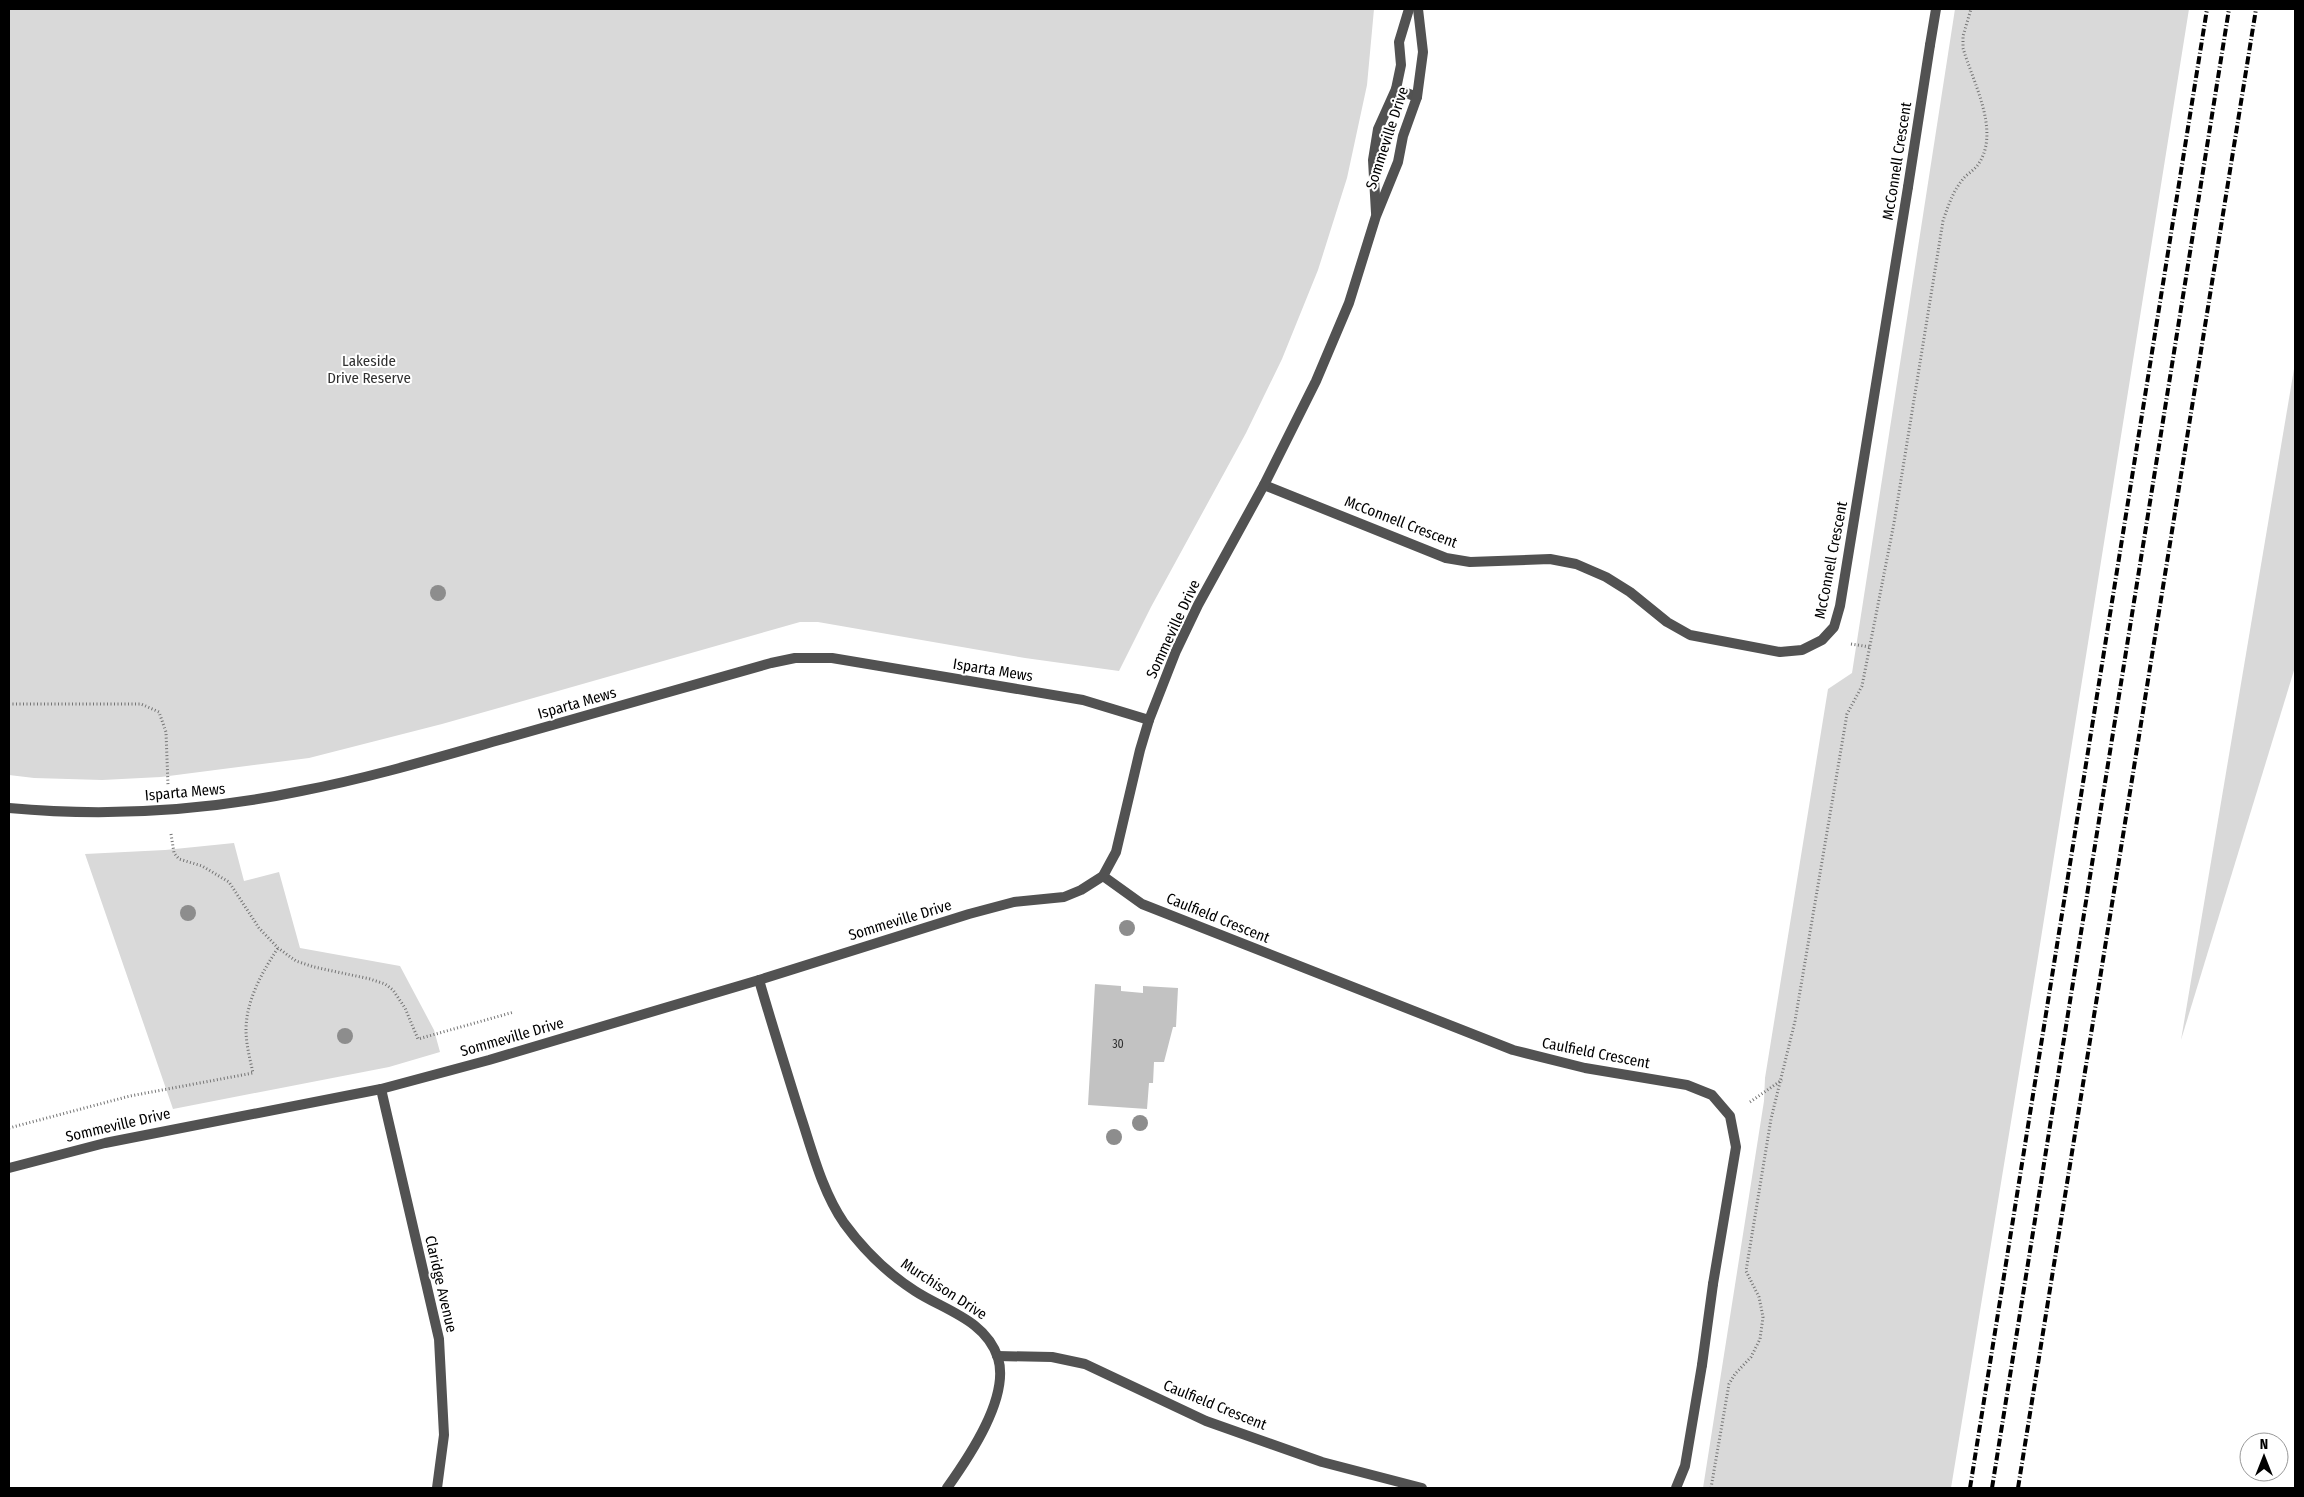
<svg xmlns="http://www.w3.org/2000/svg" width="2304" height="1497" viewBox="0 0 2304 1497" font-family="'Fira Sans Condensed',sans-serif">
  <rect width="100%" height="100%" fill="#fff"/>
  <g fill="#d9d9d9">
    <polygon points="9,9 1374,9 1367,85 1347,178 1318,270 1282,359 1246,433 1151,607 1119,671 1025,658 818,622 800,622 442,724 309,758 161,777 102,780 34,778 9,775"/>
    <polygon points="1955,9 2189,9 2038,957 1951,1488 1703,1488 1764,1101 1765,1078 1828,689 1852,673"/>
    <polygon points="2295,363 2295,667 2181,1040"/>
    <polygon points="234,843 244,881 279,872 300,948 400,966 434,1030 440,1052 389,1067 173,1109 85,854 165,850"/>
  </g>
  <polygon fill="#c2c2c2" points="1095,984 1121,986 1121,991 1143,993 1143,986 1178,988 1176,1027 1173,1027 1164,1062 1154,1062 1153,1083 1149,1083 1147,1109 1088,1105"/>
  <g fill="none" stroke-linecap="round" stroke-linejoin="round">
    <g stroke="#747474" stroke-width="3" stroke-dasharray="1 2.5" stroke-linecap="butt">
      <polyline points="1851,644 1870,647"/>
      <polyline points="9,704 141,704 159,712 166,732 168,785"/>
      <polyline points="171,834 174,853 179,859 202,866 229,882 259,928 278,948 296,961 314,967 370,979 385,984 393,990 405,1008 418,1039 514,1012"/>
      <polyline points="1750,1102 1782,1080"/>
      <path d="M9 1128 130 1096 253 1073C250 1059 246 1044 246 1030 246 1001 262 972 278 948"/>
      <path d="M1711 1488 1729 1384 1735 1374 1751 1357 1760 1339 1763 1317 1759 1297 1746 1271 1771 1119 1795 1021 1847 714 1862 686 1894 523 1943 221C1948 206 1953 191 1963 179 1967 174 1973 171 1977 166 2002 133 1973 83 1963 48V36L1971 9"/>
    </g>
    <g stroke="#525252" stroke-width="10">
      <polyline points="1908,187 1930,45"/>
      <polyline points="1702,1365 1713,1284"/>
    </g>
    <g stroke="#525252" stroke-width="10">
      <polyline points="1930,45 1936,9"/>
      <polyline points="1396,89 1417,97"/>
      <polyline points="1376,213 1373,160 1378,129 1396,89 1401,65 1399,42 1409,9"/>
      <polyline points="1264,485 1446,558 1470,562 1550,559 1576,564 1606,577 1630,592 1667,622 1690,635 1780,652 1802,650 1822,640 1834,627 1840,606 1908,187"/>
      <path d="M9 808C106 817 205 811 301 791 369 778 436 758 503 739 592 714 681 689 771 663L795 658H832L1083 700 1149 720"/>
      <polyline points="1103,876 1142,904 1513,1050 1585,1068 1687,1085 1712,1095 1730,1116 1736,1147 1713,1284"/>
      <path d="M759 980C772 1025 786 1069 800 1114 812 1150 822 1191 844 1223 863 1249 887 1273 915 1291 944 1310 986 1320 998 1358 1010 1397 969 1457 947 1488"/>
      <polyline points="381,1089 439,1339 444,1435 437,1488"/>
      <polyline points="9,1168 105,1143 381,1089 489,1060 759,980 969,914 1014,902 1064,897 1081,890 1103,876 1116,852 1140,750 1149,720 1176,651 1198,605 1264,485 1316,381 1349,303 1376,216 1398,162 1403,136 1417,97 1423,52 1418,9"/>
      <polyline points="997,1356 1052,1357 1085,1364 1206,1421 1322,1462 1422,1488"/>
      <polyline points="1676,1488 1685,1466 1702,1365"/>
    </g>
    <g stroke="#000" stroke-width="4" stroke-dasharray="8 2.5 1 2.5" stroke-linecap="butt">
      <polyline points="1970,1488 2207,9"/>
      <polyline points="1992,1488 2229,9"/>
      <polyline points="2018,1488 2256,9"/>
    </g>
  </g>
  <g fill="#8d8d8d">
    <circle cx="438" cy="593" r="8"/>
    <circle cx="188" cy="913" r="8"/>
    <circle cx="1127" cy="928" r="8"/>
    <circle cx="345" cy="1036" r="8"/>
    <circle cx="1140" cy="1123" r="8"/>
    <circle cx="1114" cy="1137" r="8"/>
  </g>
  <g text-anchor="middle" stroke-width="4" stroke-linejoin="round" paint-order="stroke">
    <g font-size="12" fill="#303030">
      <text x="1118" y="1048">30</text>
    </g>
    <g font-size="15" fill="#000" stroke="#fff">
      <text transform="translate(1387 138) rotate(-72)" y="5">Sommeville Drive</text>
      <text transform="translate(1897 161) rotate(-81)" y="5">McConnell Crescent</text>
      <text transform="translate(1401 522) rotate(21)" y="5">McConnell Crescent</text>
      <text transform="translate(1831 560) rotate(-79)" y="5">McConnell Crescent</text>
      <text transform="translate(1173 629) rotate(-65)" y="5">Sommeville Drive</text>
      <text transform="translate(993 670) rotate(9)" y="5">Isparta Mews</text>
      <text transform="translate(577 703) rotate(-16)" y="5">Isparta Mews</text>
      <text transform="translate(185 792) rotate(-5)" y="5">Isparta Mews</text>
      <text transform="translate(1218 918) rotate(22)" y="5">Caulfield Crescent</text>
      <text transform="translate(900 920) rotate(-17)" y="5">Sommeville Drive</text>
      <text transform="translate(512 1037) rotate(-16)" y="5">Sommeville Drive</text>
      <text transform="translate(1596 1053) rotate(11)" y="5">Caulfield Crescent</text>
      <text transform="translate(118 1125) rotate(-13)" y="5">Sommeville Drive</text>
      <text transform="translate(441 1284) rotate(77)" y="5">Claridge Avenue</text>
      <text transform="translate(944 1289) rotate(33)" y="5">Murchison Drive</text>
      <text transform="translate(1215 1405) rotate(22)" y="5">Caulfield Crescent</text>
    </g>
    <g font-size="15" fill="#303030" stroke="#fff">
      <text x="369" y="366">Lakeside<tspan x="369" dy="17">Drive Reserve</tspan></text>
    </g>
  </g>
  <rect width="2304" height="1497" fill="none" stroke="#000000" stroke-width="20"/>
  <g transform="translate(2264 1457)"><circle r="24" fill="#ffffff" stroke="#999999"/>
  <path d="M0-4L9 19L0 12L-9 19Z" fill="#000000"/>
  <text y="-8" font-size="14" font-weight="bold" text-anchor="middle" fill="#000000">N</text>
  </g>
</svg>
